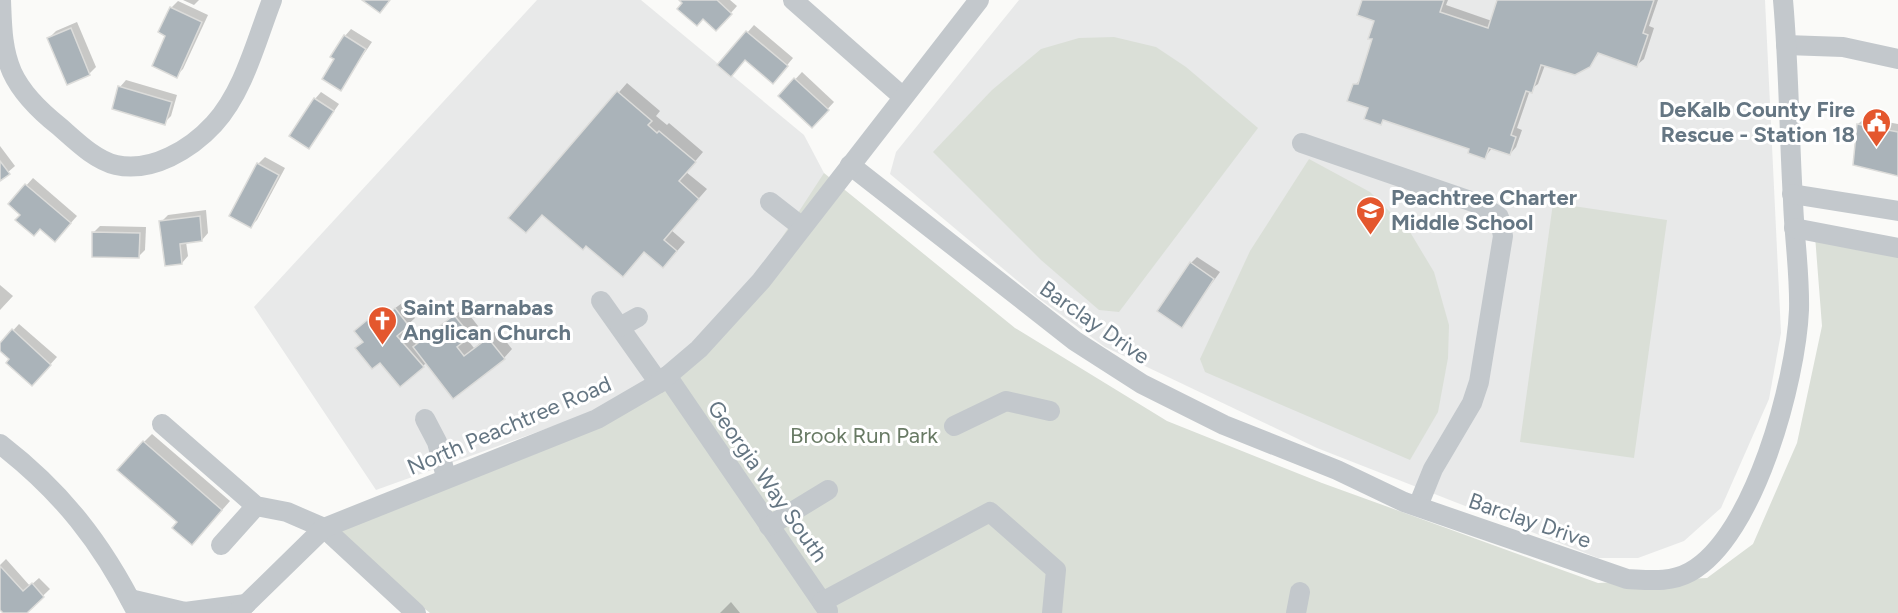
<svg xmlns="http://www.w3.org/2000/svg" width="1898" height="613" viewBox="0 0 1898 613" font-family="Figtree,sans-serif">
  <rect width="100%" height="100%" fill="#fafaf8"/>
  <g fill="#e8e9e9">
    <polygon points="537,0 641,0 804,135 824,173 826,200 719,334 615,404 376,490 254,307"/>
    <polygon points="1019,0 1765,0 1781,333 1769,399 1721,508 1684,541 1638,558 1598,558 1317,448 1105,347 1038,298 890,174 896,152"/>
  </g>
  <g fill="#dadfd7">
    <polygon points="1114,37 1156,47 1186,67 1258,128 1119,312 1099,310 1041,260 933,152 992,90 1041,49 1079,38"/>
    <polygon points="1309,159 1370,192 1410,232 1434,272 1449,325 1448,358 1438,412 1410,460 1205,372 1200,359 1250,251"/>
    <polygon points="824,173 1015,328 1167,421 1322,483 1598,583 1707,578 1753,544 1797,443 1822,326 1814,223 1898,244 1898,613 430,613 324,528 587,418 719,334"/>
    <polygon points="1553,203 1667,220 1634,458 1520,442"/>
  </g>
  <g fill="#0003">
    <polygon points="183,0 199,0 194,5"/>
    <polygon points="681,0 730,0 737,6 722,23"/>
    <polygon points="1364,0 1448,0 1446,5 1492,21 1499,0 1658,0 1649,26 1654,28 1644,59 1637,65 1600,52 1589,66 1545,65 1538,84 1530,90 1517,128 1522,130 1516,147 1510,154 1492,148 1485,157 1471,148 1385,119 1381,123 1355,85 1362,78 1374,38 1376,20"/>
    <polygon points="178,1 208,15 183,69 176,76 167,35 171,8"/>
    <polygon points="77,22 96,67 89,74 49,38 56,31"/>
    <polygon points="754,25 793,58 779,75 745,59 719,65"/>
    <polygon points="351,29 372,42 340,89 336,59 345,36"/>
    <polygon points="802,72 834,102 812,126 780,96"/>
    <polygon points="126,80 177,95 171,116 164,123 120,87"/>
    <polygon points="627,83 660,111 656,116 667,125 669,123 703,152 686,172 707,189 671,230 685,242 671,258 645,251 586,244 542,213 510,218"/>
    <polygon points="321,92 339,104 309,147 315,99"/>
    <polygon points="1865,118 1898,124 1898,175 1858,124"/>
    <polygon points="0,146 15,166 0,179"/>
    <polygon points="265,157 285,168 257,220 251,226 258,164"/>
    <polygon points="33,178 77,216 61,234 40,228 10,204"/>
    <polygon points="206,210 208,233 202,240 186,242 188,256 182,263 161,222 168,215"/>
    <polygon points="100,226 146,227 145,250 139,256 94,232"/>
    <polygon points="1197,257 1220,272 1181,326 1191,263"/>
    <polygon points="0,285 13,296 0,310"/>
    <polygon points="402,303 415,318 403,329 417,345 464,308 478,326 466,338 474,348 497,330 512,349 504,358 427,362 423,366 364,341 363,325 385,306 390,312"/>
    <polygon points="19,324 57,357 39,377 0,349 0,345"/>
    <polygon points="152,434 230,501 201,534 179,522 144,442"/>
    <polygon points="6,559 30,586 39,578 50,589 25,613 5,613 0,608 0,565"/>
    <polygon points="731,602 740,613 720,613"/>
  </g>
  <g fill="#aab3b9" stroke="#dcdcda" stroke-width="1.5">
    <polygon points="362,0 390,0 380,13"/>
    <polygon points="679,0 717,0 732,14 716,31 703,19 697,26 677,9 682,3"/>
    <polygon points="1362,0 1444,0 1440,12 1488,28 1497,0 1654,0 1643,33 1648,35 1637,67 1598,53 1590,67 1575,75 1541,65 1532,93 1526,91 1511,135 1516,137 1510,155 1489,148 1485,159 1468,153 1469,149 1383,120 1381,125 1364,119 1368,108 1347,101 1353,84 1358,84 1372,39 1368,39 1374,21 1357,15"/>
    <polygon points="170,7 202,22 177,78 152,66 165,36 158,32"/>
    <polygon points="71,28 90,75 67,85 47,38"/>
    <polygon points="746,31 788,66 773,84 745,60 731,77 717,65"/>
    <polygon points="344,35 366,49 341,91 322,79 334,59 330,57"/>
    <polygon points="794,78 829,110 812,128 778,96"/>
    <polygon points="118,86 172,102 165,125 112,109"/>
    <polygon points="617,91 652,121 648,125 657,133 659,131 696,162 679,181 699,199 664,240 677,251 663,268 644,252 623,277 586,246 583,250 542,215 526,233 508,218"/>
    <polygon points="314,98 334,111 309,149 289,136"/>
    <polygon points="1857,124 1898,132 1898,176 1853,165"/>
    <polygon points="0,161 10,174 0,181"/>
    <polygon points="257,163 279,175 251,228 229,216"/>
    <polygon points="25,184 71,223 55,242 40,229 34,236 15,220 20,215 8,204"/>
    <polygon points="200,216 202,241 180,244 182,264 165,266 159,221"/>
    <polygon points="92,232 140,233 139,258 92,257"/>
    <polygon points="1190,262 1214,279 1182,328 1157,311"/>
    <polygon points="395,308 409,326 397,336 424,367 400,387 380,363 372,369 355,348 363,342 354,331 378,311 383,318"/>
    <polygon points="454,315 471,336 457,347 464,356 488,338 505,359 453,399 413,347"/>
    <polygon points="12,329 51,365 32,386 6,363 9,359 0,351 0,343"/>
    <polygon points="143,441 222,510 192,545 172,528 177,522 117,470"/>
    <polygon points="0,566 23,591 32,583 44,597 27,613 3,613 0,610"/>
  </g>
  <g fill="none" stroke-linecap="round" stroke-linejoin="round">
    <g stroke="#c3c8cc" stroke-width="20">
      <path d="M1 0C2 25 2 49 12 72 22 94 41 112 60 127 76 141 95 160 116 165 152 173 191 149 214 124 244 91 256 41 272 0"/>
      <polyline points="793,0 903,97"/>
      <polyline points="1786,45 1843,47 1898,59"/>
      <polyline points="1302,143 1479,204 1499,217 1503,236 1479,382 1472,403 1433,469 1418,506"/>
      <path d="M850 165 1075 341 1142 384 1224 425 1337 470 1404 502 1627 579C1649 580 1670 583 1690 572 1755 536 1796 380 1799 310 1800 274 1794 236 1793 200 1789 134 1789 67 1783 0"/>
      <polyline points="1792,194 1898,211"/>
      <polyline points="770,202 802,227"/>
      <polyline points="1794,228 1898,248"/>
      <polyline points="601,301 659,383"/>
      <polyline points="620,327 638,317"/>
      <polyline points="667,376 828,611"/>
      <polyline points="425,419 437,442 446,477"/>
      <polyline points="162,424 256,506 287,512 324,528 416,613"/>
      <polyline points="954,426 1006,401 1050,411"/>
      <path d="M0 444C62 492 102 543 137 613"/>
      <polyline points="769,526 828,490"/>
      <polyline points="221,545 256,506"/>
      <polyline points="130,599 185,612 246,604"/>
      <polyline points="822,602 990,512 1056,570 1052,613"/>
      <polyline points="237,613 324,528 597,419 659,383 699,349 761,281 979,0"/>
      <polyline points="1296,613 1300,592"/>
    </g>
  </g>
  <defs>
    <symbol id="civic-pin" viewBox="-11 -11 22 30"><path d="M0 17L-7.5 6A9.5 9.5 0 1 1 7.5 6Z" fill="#e4572e" stroke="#fff"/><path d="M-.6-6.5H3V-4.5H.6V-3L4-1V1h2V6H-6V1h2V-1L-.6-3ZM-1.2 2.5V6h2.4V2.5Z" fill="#fff"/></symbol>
    <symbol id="school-pin" viewBox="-11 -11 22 30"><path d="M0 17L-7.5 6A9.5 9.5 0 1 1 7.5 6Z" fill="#e4572e" stroke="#fff"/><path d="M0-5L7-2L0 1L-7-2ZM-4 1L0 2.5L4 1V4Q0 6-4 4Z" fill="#fff"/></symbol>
    <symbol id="church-pin" viewBox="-11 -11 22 30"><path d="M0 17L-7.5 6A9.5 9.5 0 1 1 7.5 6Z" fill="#e4572e" stroke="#fff"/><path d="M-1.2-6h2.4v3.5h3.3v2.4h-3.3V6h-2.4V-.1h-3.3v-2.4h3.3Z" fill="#fff"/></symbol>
  </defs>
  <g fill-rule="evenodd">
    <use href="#civic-pin" x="1860" y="106" width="33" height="45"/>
    <use href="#school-pin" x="1354" y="194" width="33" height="45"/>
    <use href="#church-pin" x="366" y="304" width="33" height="45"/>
  </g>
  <g text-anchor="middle" stroke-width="6" stroke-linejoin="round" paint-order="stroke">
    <g font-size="22" font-weight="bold" fill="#657683" stroke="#fff" text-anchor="start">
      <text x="1855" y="117" text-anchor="end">DeKalb County Fire<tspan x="1855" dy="25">Rescue - Station 18</tspan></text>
      <text x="1391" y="205">Peachtree Charter<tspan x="1391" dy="25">Middle School</tspan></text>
      <text x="403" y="315">Saint Barnabas<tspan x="403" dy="25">Anglican Church</tspan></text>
    </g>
    <g font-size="22" fill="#657683" stroke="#fff">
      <text transform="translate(1095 322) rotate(35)" y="8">Barclay Drive</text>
      <text transform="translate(509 425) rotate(-23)" y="8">North Peachtree Road</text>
      <text transform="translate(768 481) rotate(55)" y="8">Georgia Way South</text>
      <text transform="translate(1530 520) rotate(19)" y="8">Barclay Drive</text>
    </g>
    <g font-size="22" fill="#687a64" stroke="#fff">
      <text x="864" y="443">Brook Run Park</text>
    </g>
  </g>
</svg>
